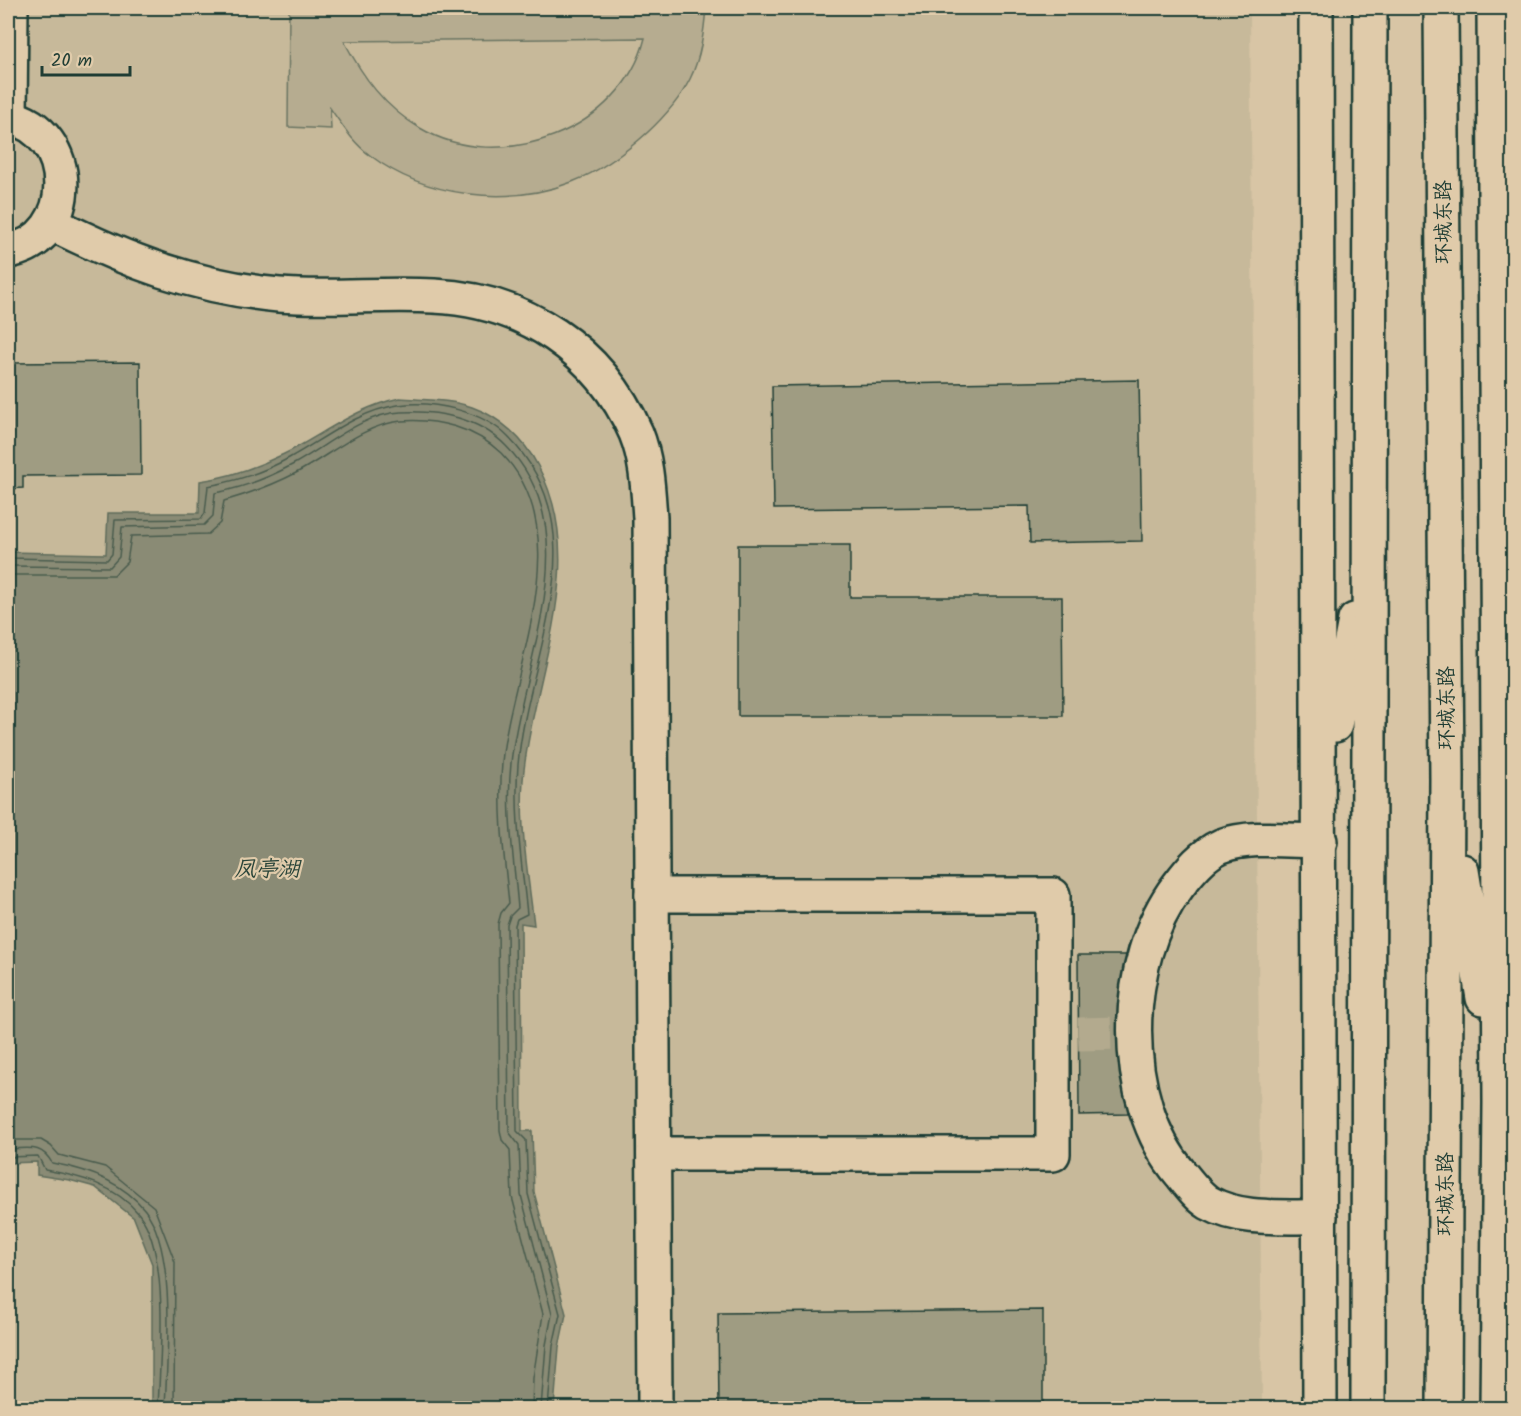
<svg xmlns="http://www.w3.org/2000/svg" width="1521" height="1416" viewBox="0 0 1521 1416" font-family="Kalam,'LXGW WenKai TC',sans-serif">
  <rect width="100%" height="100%" fill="#d8c5a5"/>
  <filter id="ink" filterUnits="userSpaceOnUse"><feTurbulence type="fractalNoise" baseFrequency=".0167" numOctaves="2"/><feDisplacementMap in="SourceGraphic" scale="12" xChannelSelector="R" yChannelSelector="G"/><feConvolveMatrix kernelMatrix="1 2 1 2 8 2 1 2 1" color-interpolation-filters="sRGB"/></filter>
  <g filter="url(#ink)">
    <polygon fill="#c7b99a" points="8,8 1250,8 1262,1408 8,1408"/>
    <path fill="#b6ac90" stroke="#6a7462" stroke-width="1.5" fill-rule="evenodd" d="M289 8H706C704 31 701 57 690 79 680 99 664 117 648 132 625 153 600 171 572 182 508 207 425 197 371 156 353 143 342 125 330 108L331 129 288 127ZM645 38C622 130 501 176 420 128 384 107 363 77 344 41Z"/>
    <path fill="#8a8b75" stroke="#5f6c5b" stroke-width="1.5" d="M400 398C423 400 450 399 472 407 500 417 524 439 538 466 588 560 538 664 525 762 517 815 528 872 534 925L521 923 522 1131H532L534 1192 566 1314 559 1347 554 1408H152V1264L134 1218 95 1187 69 1180 37 1175V1162L8 1163V552L106 554 108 513H199L200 481C230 477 257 467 284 454 324 434 356 407 400 398Z"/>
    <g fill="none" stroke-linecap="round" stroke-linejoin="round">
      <g stroke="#4a5c4e" stroke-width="1.5">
        <path d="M8 558 107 560 112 554 115 520 201 519 205 513 208 486C236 481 264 472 289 458 324 439 357 411 398 405 433 400 483 411 508 437 602 531 527 655 518 765 514 815 522 865 527 914L517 919 515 925 517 1131 526 1140 528 1194 560 1314 553 1346 548 1408"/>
        <path d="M8 566 110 567 119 557 122 527 204 525 213 516 215 493C241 488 268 478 292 465 326 447 361 414 401 412 439 410 479 418 506 446 591 531 521 663 511 763 506 811 514 860 518 908L510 916 507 925 509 1132 519 1145 521 1195 552 1314 546 1345 541 1408"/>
        <path d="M8 575H114L127 562 131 536 208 534 220 523 224 501C248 494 273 485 296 473 329 456 362 425 401 421 437 418 475 428 501 453 581 533 510 669 502 763 498 810 504 856 509 903L501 913 498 924 500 1130 502 1140 510 1150 512 1197 543 1314 533 1378 532 1408"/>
        <polyline points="8,1140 41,1140 51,1146 59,1155 105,1167 154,1207 175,1262 174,1408"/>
        <path d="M8 1149C28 1149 41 1143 52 1163 86 1169 122 1181 145 1210 177 1251 167 1357 165 1408"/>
        <path d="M8 1157 38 1156 45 1170C80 1176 115 1185 139 1214 170 1253 160 1359 158 1408"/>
      </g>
    </g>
    <g fill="#9f9c82" stroke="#1f3d34" stroke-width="1.5">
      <polygon points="140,362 141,475 23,476 23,488 8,489 8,363"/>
      <polygon points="1139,380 1142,541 1030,543 1029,506 774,509 772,386"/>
      <polygon points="738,545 850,545 850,597 1062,597 1063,716 738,716"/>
      <polygon points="1078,955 1127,955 1128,1114 1079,1115"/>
      <polygon points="1043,1310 1043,1408 719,1408 718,1313"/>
    </g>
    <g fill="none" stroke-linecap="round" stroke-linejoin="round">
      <polyline stroke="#b3aa8e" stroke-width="33" stroke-dasharray="33 16" stroke-linecap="butt" points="1078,1034 1129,1033"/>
      <defs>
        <g id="minor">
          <path d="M8 117C78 131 79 239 8 251"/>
          <polyline points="10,117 11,8"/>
          <path d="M51 223C126 261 195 287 279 295 330 299 383 293 434 296 524 300 600 350 636 433 647 460 648 490 650 518L655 1408"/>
          <path d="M1320 841C1290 841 1250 835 1221 846 1203 854 1190 870 1178 886 1121 961 1118 1100 1181 1174 1189 1184 1198 1196 1209 1203 1241 1221 1285 1216 1320 1217"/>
          <polyline points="652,895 1053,895 1053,1154 654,1154"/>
        </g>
        <g id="secondary">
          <polyline points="1316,8 1320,1408"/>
          <polyline points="1441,8 1447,778 1444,1408"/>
          <polyline points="1494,8 1500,1103 1497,1408"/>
          <polyline points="1335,725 1355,620"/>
          <polyline points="1462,871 1483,998"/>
          <polyline points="1368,1408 1370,8"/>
        </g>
      </defs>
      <use href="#minor" stroke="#1f3d34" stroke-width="38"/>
      <use href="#secondary" stroke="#1f3d34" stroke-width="38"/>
      <use href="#minor" stroke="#e0cbaa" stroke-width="33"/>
      <use href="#secondary" stroke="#e0cbaa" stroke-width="33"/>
    </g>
  </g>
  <g text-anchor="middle" stroke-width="4.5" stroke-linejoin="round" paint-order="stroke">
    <g font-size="21" fill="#1f3d34" stroke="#e0cbaa">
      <text transform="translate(1443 222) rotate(-90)" y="7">环城东路</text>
      <text transform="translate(1446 708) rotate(-90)" y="7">环城东路</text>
      <text transform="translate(1445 1194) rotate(-90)" y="7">环城东路</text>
    </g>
    <g font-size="22" font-style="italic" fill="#2a453a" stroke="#e0cbaa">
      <text x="267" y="876">凤亭湖</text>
    </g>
  </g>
  <rect width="1521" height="1416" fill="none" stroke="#e0cbaa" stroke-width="30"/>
  <rect x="15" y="15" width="1491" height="1386" fill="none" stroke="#1f3d34" stroke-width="2" filter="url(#ink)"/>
  <path d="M42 66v9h88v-9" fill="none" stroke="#1f3d34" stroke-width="3"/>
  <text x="51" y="66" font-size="18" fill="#1f3d34" stroke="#e0cbaa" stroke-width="4.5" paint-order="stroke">20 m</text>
</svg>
